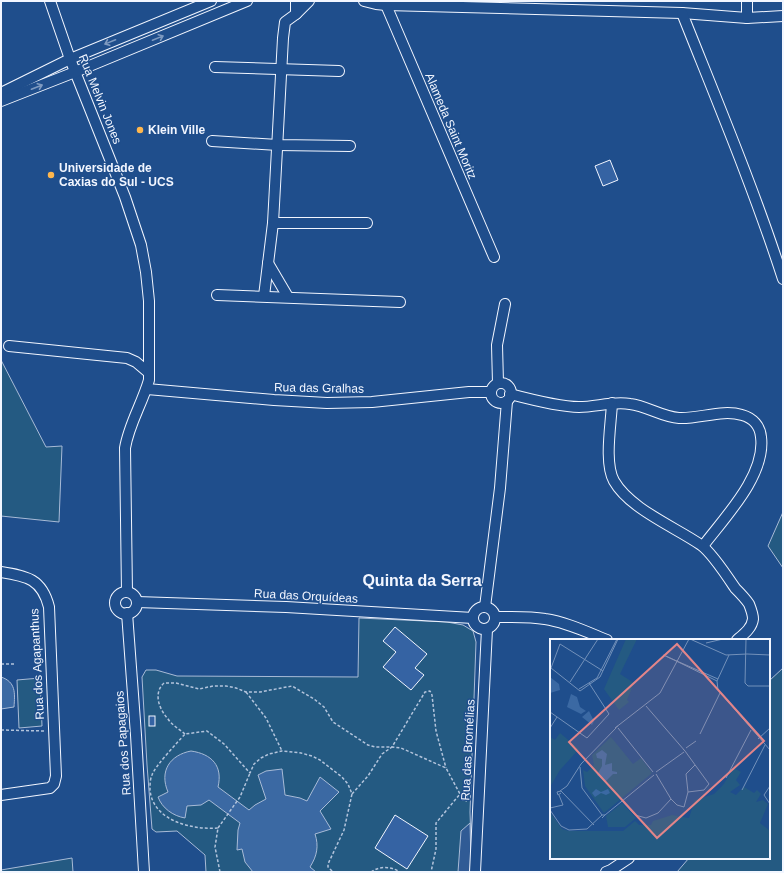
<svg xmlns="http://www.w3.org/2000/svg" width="784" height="873" viewBox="0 0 784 873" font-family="Helvetica,sans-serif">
  <rect width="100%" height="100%" fill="#1f4e8c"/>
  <g fill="#245a82" stroke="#a8bbd7">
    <polygon points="1,360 46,447 62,446 59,522 1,516"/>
    <polygon points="783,512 783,568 768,546"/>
    <polygon points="359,618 447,622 463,625 473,631 476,642 470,812 472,872 206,872 205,855 177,831 156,832 152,829 147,765 142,677 146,670 156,670 177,676 358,677"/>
    <polygon points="783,668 783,872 677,872 689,858 769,858 769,681"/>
    <polygon points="40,678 42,726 19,728 17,680"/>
    <polygon points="72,858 73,872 1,872 1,870"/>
  </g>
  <polygon fill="#305b95" stroke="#a8bbd7" points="470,823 471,863 470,872 458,872 461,831"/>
  <g fill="#3b69a3" stroke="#a8bbd7">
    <path d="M1 677C16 682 15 693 14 707L1 709Z"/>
    <path d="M191 751C212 754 223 766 218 787L249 810 255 805 266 799 258 775 266 771 282 769 285 795 300 798 307 801 320 777 339 792 320 811 331 829 315 834C319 846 317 856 310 867L316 872H253L245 862 242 849 237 850 238 830 240 823 209 800 201 805 187 806 185 818C173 816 162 808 158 797L168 792C159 771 170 755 191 751Z"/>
  </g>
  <g fill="#3563a3" stroke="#f2f6ff">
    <polygon points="610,160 618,180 603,186 595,166"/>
    <polygon points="395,627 427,654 415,668 424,675 411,690 383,667 396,652 383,641"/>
    <rect x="149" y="716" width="6" height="10"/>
    <polygon points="463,791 468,792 467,801 462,800"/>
    <polygon points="395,815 428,836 407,869 375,848"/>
  </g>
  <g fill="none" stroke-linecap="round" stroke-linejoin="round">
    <defs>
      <g id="minor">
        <path d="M50 1 70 59 125 197 141 245 146 272 149 301V380C142 404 129 424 125 448L127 592"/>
        <polyline points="364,1 376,4 386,5 682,13 747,18 783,16"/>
        <polyline points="747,1 747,18"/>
        <polyline points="386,5 494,257"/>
        <path d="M682 13C717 101 754 189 783 279"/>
        <polyline points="296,14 309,1"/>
        <polyline points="215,67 339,71"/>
        <polyline points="1,93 70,59 211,1"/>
        <polyline points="1,101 75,72 247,1"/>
        <polyline points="212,141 278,145 350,146"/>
        <polyline points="273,223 367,223"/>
        <polyline points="268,263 288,297"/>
        <polyline points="217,295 400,302"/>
        <polyline points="264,296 273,223 283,38 285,22 296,14 296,1"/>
        <polyline points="9,346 127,358 136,362 149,373"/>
        <polyline points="498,383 497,345 505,304"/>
        <circle cx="501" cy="393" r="10"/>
        <polyline points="147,389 274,400 327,403 372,402 469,392 491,392"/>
        <path d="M510 394C529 399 561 407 579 407 596 407 613 401 630 404 647 406 662 417 679 418 700 419 722 409 742 415 753 418 760 426 761 437 766 475 725 517 703 546"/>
        <path d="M612 403C611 425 604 463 614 481 630 509 675 527 701 545 712 553 727 576 735 588 740 593 745 598 749 604 751 609 753 614 753 619 752 628 744 634 737 640"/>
        <path d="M1 572C27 576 42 579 49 607L56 776 54 784 50 788 1 795"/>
        <circle cx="126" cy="603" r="11"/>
        <polyline points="137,602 286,607 473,618"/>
        <circle cx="484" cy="618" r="11"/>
        <polyline points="485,607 500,488 507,401"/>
        <polyline points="127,613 136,735 144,872"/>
        <path d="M495 617C512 617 529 616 545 619 566 622 587 632 607 640"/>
        <polyline points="475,872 487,629"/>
        <polyline points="606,872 611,870 629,858"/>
      </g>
    </defs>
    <use href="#minor" stroke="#f2f6ff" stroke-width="12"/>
    <g stroke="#b3c4dc" stroke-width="1.5" stroke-dasharray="3 2" stroke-linecap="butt">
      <polyline points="1,664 16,664"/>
      <polyline points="246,692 266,718 282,751"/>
      <polyline points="1,730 45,731"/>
      <path d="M185 734C179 729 172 725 168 719 159 709 153 693 164 683H176L199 689 213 686H226L236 688 246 692H260L292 686 314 699 324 707 333 722 368 745 375 747H392L401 748 446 768 460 794 436 823V849L431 872"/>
      <polyline points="352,794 368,776 382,754 392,747 425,692 430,691 432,695 436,731 446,768"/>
      <polyline points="218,828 240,797 250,773"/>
      <path d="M220 872 215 847 218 828C192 830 153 821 150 790 150 785 150 779 152 775 155 766 177 743 185 734L207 731 224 744 250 773 254 764 261 758 269 754 282 751 301 753 312 756 320 760 342 777 348 784 352 794 344 830 328 864V867L333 872"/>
      <path d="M371 872C380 866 390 866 400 872"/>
    </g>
    <use href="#minor" stroke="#1f4e8c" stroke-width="10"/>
  </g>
  <defs><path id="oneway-shaft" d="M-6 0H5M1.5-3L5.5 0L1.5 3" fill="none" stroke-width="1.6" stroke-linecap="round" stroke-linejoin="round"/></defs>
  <g stroke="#7e9ac0">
    <use href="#oneway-shaft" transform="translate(158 38) rotate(-22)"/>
    <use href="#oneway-shaft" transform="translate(110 42) rotate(158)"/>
    <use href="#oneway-shaft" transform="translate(37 87) rotate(-21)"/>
  </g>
  <g fill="#ffb74d" stroke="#1f4e8c" stroke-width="1.5">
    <circle cx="140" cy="130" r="4"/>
    <circle cx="51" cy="175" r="4"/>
  </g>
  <g text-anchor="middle" stroke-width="3" stroke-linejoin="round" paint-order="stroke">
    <g font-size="12" fill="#f2f6ff" stroke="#1f4e8c">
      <text transform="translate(100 99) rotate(68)" y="4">Rua Melvin Jones</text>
      <text transform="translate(451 126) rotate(67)" y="4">Alameda Saint Moritz</text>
      <text transform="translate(319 388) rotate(1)" y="4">Rua das Gralhas</text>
      <text transform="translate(306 596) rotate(3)" y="4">Rua das Orquídeas</text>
      <text transform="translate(37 664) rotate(-93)" y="4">Rua dos Agapanthus</text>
      <text transform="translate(123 743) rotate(-94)" y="4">Rua dos Papagaios</text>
      <text transform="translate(468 750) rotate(-87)" y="4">Rua das Bromélias</text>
    </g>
    <g font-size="12" font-weight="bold" fill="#f2f6ff" stroke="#1f4e8c" text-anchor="start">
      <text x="148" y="134">Klein Ville</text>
      <text x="59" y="172">Universidade de<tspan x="59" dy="14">Caxias do Sul - UCS</tspan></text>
    </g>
    <g font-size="16" font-weight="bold" fill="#f2f6ff" stroke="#1f4e8c">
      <text x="422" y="586">Quinta da Serra</text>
    </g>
  </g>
  <g transform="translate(550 639)">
    <rect width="220" height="220" fill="#1f4e8c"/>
    <path d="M76 0H87L70 35 84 44 77 61 79 63 69 71 54 50ZM10 94 29 110 10 131 0 148V98L5 101ZM61 98 83 125 91 119 102 134 54 174 35 147 33 131 37 133 44 126 42 116ZM184 129 191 133 186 141 190 146 180 153 186 156 194 148 204 154 207 151 211 155 206 163 213 161 218 165 210 184 220 192V220H0V173L12 190 19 192H73L85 182 89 186H101L103 182 122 176 139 179 145 161 164 155 173 146ZM72 164 86 179 75 188H58L56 177Z" fill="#245a82"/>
    <path d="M0 38 9 45 10 51 0 54ZM21 55 27 58 30 68 36 72 34 73 31 75 17 68ZM39 72 44 82 42 86 32 78ZM52 111 57 115 55 126 62 124V132L67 133V135H63L55 143 47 136 52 127V120L47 119 46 115ZM46 150 51 153 58 150 60 154 56 156 51 154 45 158 42 154Z" fill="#3b69a3"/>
    <path fill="none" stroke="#7391ba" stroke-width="1" d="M140 0 176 16 197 15M196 0 195 44 198 47M156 4 173 0M197 15 220 16M113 16 168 40M179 16 167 42 168 51 220 111M116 17 167 42M53 32 10 5 1 29 30 52 50 38 68 0M20 43 48 0M198 47H220M29 50 47 39 67 0M96 67 135 112 133 110M0 73 37 99 59 75 39 44M68 87 65 89 110 54 139 0M0 89 7 78M68 89 103 133M150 95 170 54M208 100 220 89M136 109 146 102M135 112 159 145 154 151 138 153M30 128 32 149 52 176M106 133 134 113M106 135 121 160 127 166 134 168 138 153 136 135 145 126M176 139 201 91M220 147 214 156 220 165M192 151 215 106M10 152 17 147 31 125 66 89M11 154 8 156 7 153 11 152 44 186M72 162 85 176 96 179 108 174 121 160M0 169 13 166 9 156M0 171 11 187 19 191 37 190 52 176H55L52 179M55 176 104 136"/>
    <path fill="#e38589" fill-opacity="0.15" stroke="#e38589" stroke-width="2" d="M127 5 214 102 107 199 19 103Z"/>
    <rect width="220" height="220" fill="none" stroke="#f2f6ff" stroke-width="2"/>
  </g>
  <rect width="784" height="873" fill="none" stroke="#f2f6ff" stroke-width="4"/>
</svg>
